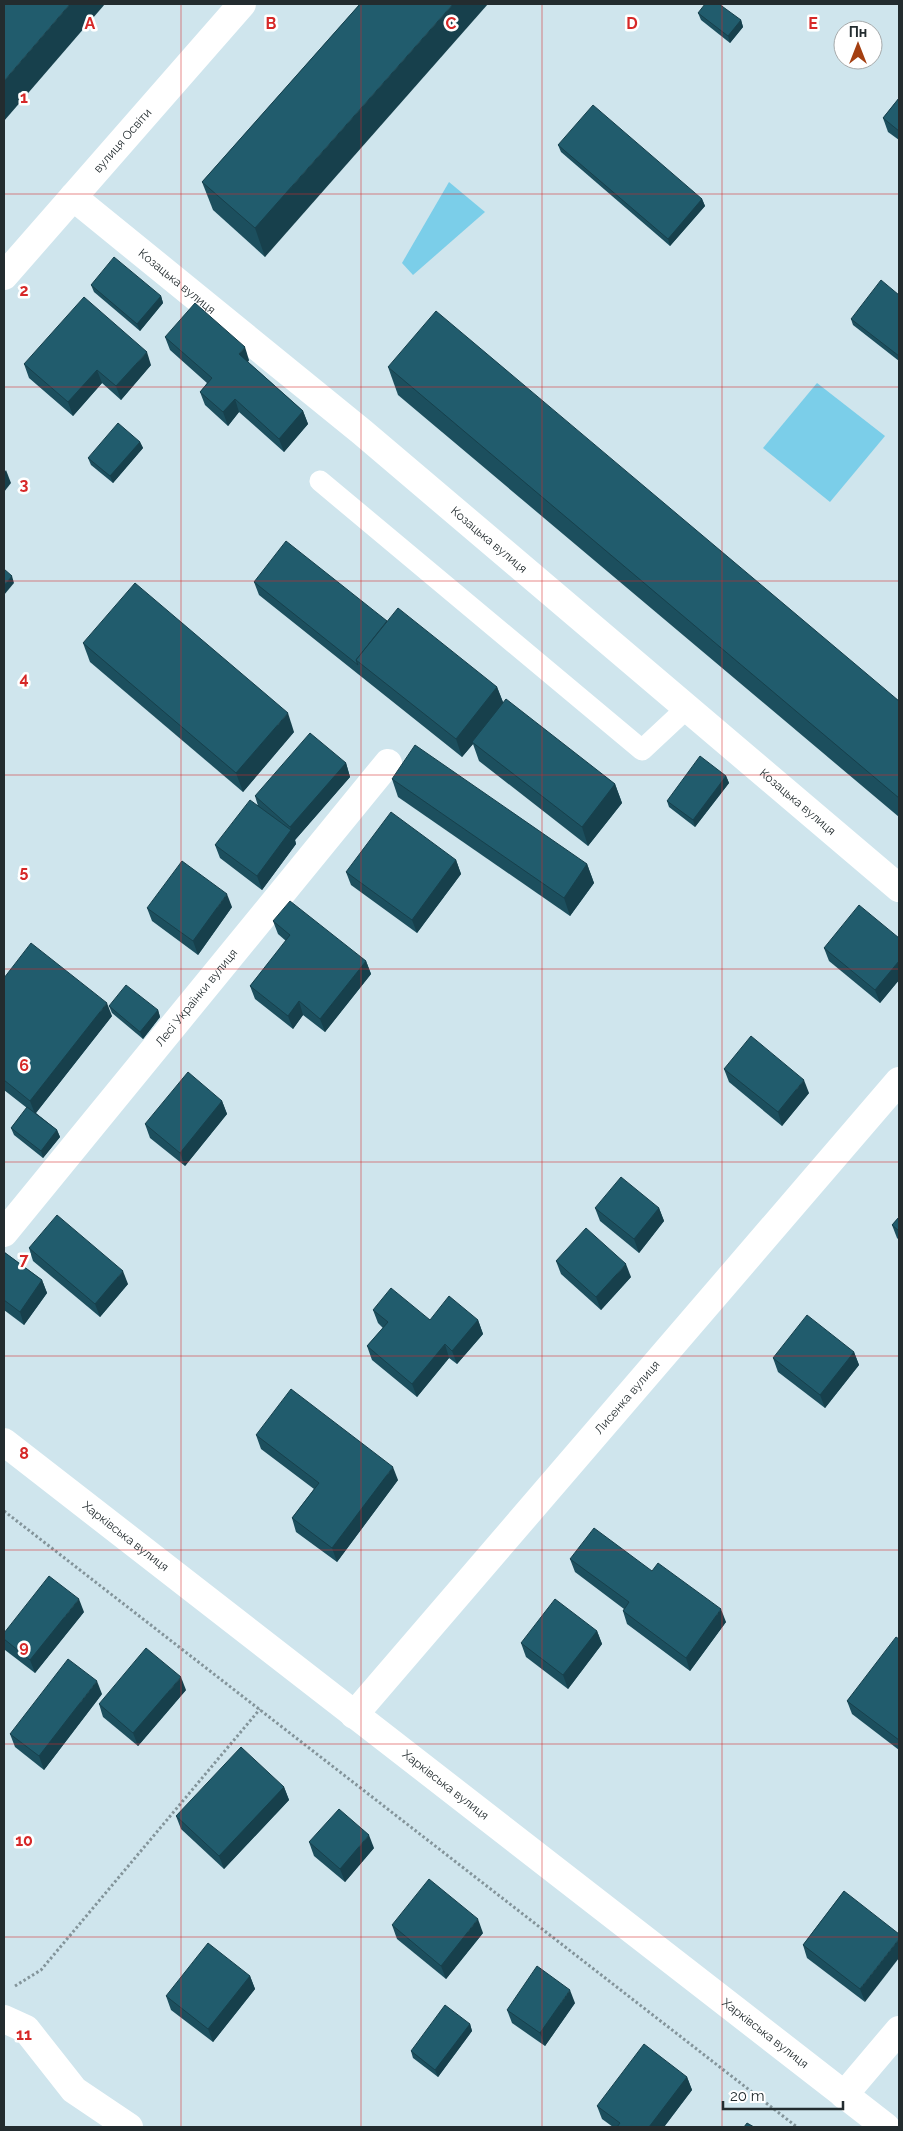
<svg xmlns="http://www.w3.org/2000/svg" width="903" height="2131" viewBox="0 0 903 2131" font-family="Raleway,sans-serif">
  <rect width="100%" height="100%" fill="#cfe5ed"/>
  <g fill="#7bcee9">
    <polygon points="449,182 485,212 413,275 402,263"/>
    <polygon points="817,383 885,436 830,502 763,448"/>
  </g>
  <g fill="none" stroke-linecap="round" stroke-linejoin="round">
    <g stroke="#83949a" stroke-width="3" stroke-dasharray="2.5 2.5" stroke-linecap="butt">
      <polyline points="4,1511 797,2127"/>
      <polyline points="15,1986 41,1970 260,1709"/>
    </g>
    <polyline stroke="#fff" stroke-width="21" points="320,481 642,750 687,708"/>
    <g stroke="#fff" stroke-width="28">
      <path id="s1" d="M73 197 362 432 899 888"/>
      <path id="s2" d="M4 276 242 4"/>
      <path id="s3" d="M4 1233 388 763"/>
      <path id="s4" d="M354 1715 899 1081"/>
      <polyline points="4,2019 26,2029 74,2090 129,2127"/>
      <polyline points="844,2095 899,2030"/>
    </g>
    <path stroke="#fff" stroke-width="28" id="s5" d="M4 1442 886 2127"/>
  </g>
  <g fill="#1c4f5e">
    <polygon points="360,4 265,257 213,210 202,182"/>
    <polygon points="698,13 741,20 743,27 730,43 701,20"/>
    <polygon points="899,98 899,140 888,132 883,118"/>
    <polygon points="558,145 702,199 705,206 670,246 561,152"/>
    <polygon points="91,285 161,296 163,303 140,331 94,292"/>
    <polygon points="899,295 899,361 853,325 851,319"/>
    <polygon points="165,337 249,360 248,362 303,411 308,424 284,452 239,412 228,426 205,405 200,392 207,383 170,350"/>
    <polygon points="24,364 151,365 121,400 102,383 73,416 29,378"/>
    <polygon points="388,367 899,701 899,817 398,395"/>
    <polygon points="140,442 143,448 113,483 91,465 88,458"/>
    <polygon points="254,582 387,621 497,687 503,702 615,784 622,803 588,846 479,761 473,744 462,757 259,595"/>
    <polygon points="83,643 294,732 243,792 90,662"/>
    <polygon points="346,763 350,777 295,840 296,844 262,890 220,858 215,845 258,806 255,796"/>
    <polygon points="726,776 729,783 695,827 669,807 667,801"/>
    <polygon points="392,779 587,864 594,883 570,916 398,797"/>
    <polygon points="456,860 461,874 417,933 351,885 346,872"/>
    <polygon points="232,907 198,955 152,921 147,908"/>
    <polygon points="273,921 366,961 371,974 325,1032 303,1015 293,1029 255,999 250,986 286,941 278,934"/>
    <polygon points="899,938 899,980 880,1003 829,961 824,948"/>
    <polygon points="4,978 112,1016 36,1113 57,1130 60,1137 43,1158 14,1135 11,1128 27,1108 4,1090"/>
    <polygon points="109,1006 158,1010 160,1017 143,1039 112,1013"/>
    <polygon points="724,1069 809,1093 782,1126 729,1082"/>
    <polygon points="222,1101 227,1114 185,1166 150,1138 145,1124"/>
    <polygon points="595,1208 659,1208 664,1221 639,1253 600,1221"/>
    <polygon points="899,1217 899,1240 897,1238 892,1225"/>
    <polygon points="29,1248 128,1284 100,1317 33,1261"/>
    <polygon points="4,1252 42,1280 47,1293 24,1325 4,1310"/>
    <polygon points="556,1261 631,1277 601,1310 561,1274"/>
    <polygon points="373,1310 430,1320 478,1320 483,1334 457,1364 449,1358 417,1397 372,1360 367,1346 383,1328 378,1323"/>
    <polygon points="854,1352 859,1365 825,1408 778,1372 773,1358"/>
    <polygon points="256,1435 398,1480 337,1562 296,1532 292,1518 314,1489 261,1449"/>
    <polygon points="570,1559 652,1571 726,1622 690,1671 627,1624 623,1611 624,1609 575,1572"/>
    <polygon points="84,1612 35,1673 5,1650 4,1645 4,1633"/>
    <polygon points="597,1631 602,1644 568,1689 526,1657 521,1643"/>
    <polygon points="899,1639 899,1750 852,1714 847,1701"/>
    <polygon points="186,1690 138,1746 103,1717 99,1704"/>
    <polygon points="102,1694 44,1770 15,1747 10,1734"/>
    <polygon points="284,1787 289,1800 224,1869 181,1829 176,1816"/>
    <polygon points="309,1842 374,1848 345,1882 314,1856"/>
    <polygon points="844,1891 865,2002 807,1958 803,1945"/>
    <polygon points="392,1925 483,1933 446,1979 397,1939"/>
    <polygon points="250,1976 255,1989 213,2042 171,2010 166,1996"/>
    <polygon points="575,2003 545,2046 512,2023 507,2010"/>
    <polygon points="470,2024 472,2031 438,2077 413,2058 411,2051"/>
    <polygon points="687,2077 692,2090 664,2127 613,2127 602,2119 597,2106"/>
  </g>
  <g fill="#17404c">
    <polygon points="70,4 105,4 4,121 4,81"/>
    <polygon points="453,4 488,4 265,257 255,228"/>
    <polygon points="741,20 743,27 730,43 728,36"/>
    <polygon points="702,199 705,206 670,246 668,239"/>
    <polygon points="161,296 163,303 140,331 137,324"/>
    <polygon points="245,347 249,360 244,367 239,354"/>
    <polygon points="147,352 151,365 121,400 116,386"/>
    <polygon points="97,370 102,383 73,416 68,402"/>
    <polygon points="235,399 239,412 228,426 223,412"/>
    <polygon points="303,411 308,424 284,452 279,439"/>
    <polygon points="140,442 143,448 113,483 110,476"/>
    <polygon points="6,470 11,483 4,492 4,473"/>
    <polygon points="12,576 14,583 4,595 4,585"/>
    <polygon points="497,687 504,705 472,742 473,744 462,757 456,739"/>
    <polygon points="288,713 294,732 243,792 236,773"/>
    <polygon points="346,763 350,777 295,840 296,844 262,890 257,876 291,830 290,827"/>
    <polygon points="726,776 729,783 695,827 693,820"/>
    <polygon points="615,784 622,803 588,846 582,827"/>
    <polygon points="456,860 461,874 417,933 412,920"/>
    <polygon points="587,864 594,883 570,916 564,898"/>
    <polygon points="227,894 232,907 198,955 193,941"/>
    <polygon points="366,961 371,974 325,1032 320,1019"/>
    <polygon points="899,961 899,980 880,1003 875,990"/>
    <polygon points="299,1001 303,1015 293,1029 288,1016"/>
    <polygon points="107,1003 112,1016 35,1114 30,1101"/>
    <polygon points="158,1010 160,1017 143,1039 140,1032"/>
    <polygon points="804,1080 809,1093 782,1126 778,1112"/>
    <polygon points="222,1101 227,1114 185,1166 180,1153"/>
    <polygon points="57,1130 60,1137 43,1158 41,1151"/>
    <polygon points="659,1208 664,1221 639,1253 634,1239"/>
    <polygon points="626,1264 631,1277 601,1310 596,1297"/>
    <polygon points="123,1271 128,1284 100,1317 95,1304"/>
    <polygon points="42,1280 47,1293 24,1325 20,1312"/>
    <polygon points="478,1320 483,1334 457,1364 452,1351"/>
    <polygon points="445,1344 449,1358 417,1397 412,1384"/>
    <polygon points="854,1352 859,1365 825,1408 820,1395"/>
    <polygon points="393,1467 398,1480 337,1562 332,1548"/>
    <polygon points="79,1599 84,1612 35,1673 30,1660"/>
    <polygon points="721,1609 726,1622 690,1671 686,1658"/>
    <polygon points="597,1631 602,1644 568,1689 563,1675"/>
    <polygon points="181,1677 186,1690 138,1746 133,1733"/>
    <polygon points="97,1681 102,1694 44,1770 39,1756"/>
    <polygon points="284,1787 289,1800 224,1869 219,1856"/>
    <polygon points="369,1835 374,1848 345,1882 340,1869"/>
    <polygon points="478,1919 483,1933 446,1979 441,1966"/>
    <polygon points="899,1939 899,1958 865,2002 860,1989"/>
    <polygon points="250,1976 255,1989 213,2042 208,2029"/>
    <polygon points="570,1990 575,2003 545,2046 540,2033"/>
    <polygon points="470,2024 472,2031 438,2077 435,2070"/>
    <polygon points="687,2077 692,2090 664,2127 649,2127"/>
  </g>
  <g fill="#215c6d" stroke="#17404c">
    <polygon points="4,4 70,4 4,81"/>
    <polygon points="360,4 453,4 255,228 202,182"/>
    <polygon points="705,4 719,4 741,20 728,36 698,13"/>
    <polygon points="899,98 899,131 883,118"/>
    <polygon points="593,105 702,199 668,239 558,145"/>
    <polygon points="114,257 161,296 137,324 91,285"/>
    <polygon points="881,280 899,295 899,356 851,319"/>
    <polygon points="84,297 147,352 116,386 97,370 68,402 24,364"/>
    <polygon points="195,303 245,347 239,354 303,411 279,439 235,399 223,412 200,392 212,378 165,337"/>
    <polygon points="436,311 899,701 899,798 388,367"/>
    <polygon points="118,423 140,442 110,476 88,458"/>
    <polygon points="286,541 387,621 356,660 358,665 254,582"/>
    <polygon points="4,569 12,576 4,585"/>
    <polygon points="135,583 288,713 236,773 83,643"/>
    <polygon points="398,608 497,687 456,739 356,660"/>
    <polygon points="506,699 615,784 582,827 472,742"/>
    <polygon points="310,733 346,763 290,827 255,796"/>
    <polygon points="415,745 587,864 564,898 392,779"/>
    <polygon points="700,756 726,776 693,820 667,801"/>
    <polygon points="250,800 291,830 257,876 215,845"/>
    <polygon points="391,812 456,860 412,920 346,872"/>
    <polygon points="182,861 227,894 193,941 147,908"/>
    <polygon points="290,901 366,961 320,1019 299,1001 288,1016 250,986 290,935 273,921"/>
    <polygon points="859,905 899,938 899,961 875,990 824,948"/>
    <polygon points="31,943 107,1003 30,1101 4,1080 4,978"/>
    <polygon points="126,985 158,1010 140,1032 109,1006"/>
    <polygon points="751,1036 804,1080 778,1112 724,1069"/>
    <polygon points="188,1072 222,1101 180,1153 145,1124"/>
    <polygon points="27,1107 57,1130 41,1151 11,1128"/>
    <polygon points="621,1177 659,1208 634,1239 595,1208"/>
    <polygon points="57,1215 123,1271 95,1304 29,1248"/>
    <polygon points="899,1217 899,1231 892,1225"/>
    <polygon points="586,1228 626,1264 596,1297 556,1261"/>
    <polygon points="4,1252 42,1280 20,1312 4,1300"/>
    <polygon points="391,1288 430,1320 449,1296 478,1320 452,1351 445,1344 412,1384 367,1346 388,1322 373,1310"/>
    <polygon points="807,1315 854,1352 820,1395 773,1358"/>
    <polygon points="291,1389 393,1467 332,1548 292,1518 319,1483 256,1435"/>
    <polygon points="594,1528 652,1571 658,1563 721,1609 686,1658 623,1611 629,1602 570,1559"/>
    <polygon points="49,1576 79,1599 30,1660 4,1639 4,1633"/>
    <polygon points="555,1599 597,1631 563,1675 521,1643"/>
    <polygon points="896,1637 899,1639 899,1740 847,1701"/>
    <polygon points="146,1648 181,1677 133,1733 99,1704"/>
    <polygon points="68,1659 97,1681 39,1756 10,1734"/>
    <polygon points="241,1747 284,1787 219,1856 176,1816"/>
    <polygon points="339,1809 369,1835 340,1869 309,1842"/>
    <polygon points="429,1879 478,1919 441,1966 392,1925"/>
    <polygon points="844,1891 899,1934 899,1939 860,1989 803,1945"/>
    <polygon points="208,1943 250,1976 208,2029 166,1996"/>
    <polygon points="537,1966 570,1990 540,2033 507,2010"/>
    <polygon points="445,2005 470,2024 435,2070 411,2051"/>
    <polygon points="644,2044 687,2077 649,2127 617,2127 620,2123 597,2106"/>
    <polygon points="747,2123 754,2127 744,2127"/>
  </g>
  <path fill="none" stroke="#d62828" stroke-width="1" stroke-opacity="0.55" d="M181 4V2127M361 4V2127M542 4V2127M722 4V2127M4 194H899M4 387H899M4 581H899M4 775H899M4 969H899M4 1162H899M4 1356H899M4 1550H899M4 1744H899M4 1937H899"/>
  <g text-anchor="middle" stroke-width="5" stroke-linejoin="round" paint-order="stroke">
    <g font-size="12" fill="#232c2f" stroke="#fff">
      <text dy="4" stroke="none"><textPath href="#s2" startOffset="180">вулиця Освіти</textPath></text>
      <text dy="4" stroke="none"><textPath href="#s1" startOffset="134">Козацька вулиця</textPath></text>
      <text dy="4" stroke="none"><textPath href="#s1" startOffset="539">Козацька вулиця</textPath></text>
      <text dy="4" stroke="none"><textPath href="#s1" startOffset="944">Козацька вулиця</textPath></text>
      <text dy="4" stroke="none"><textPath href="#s3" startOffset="304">Лесі Українки вулиця</textPath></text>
      <text dy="4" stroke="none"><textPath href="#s4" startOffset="419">Лисенка вулиця</textPath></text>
      <text dy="4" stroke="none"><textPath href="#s5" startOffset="154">Харківська вулиця</textPath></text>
      <text dy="4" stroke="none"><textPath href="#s5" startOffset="559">Харківська вулиця</textPath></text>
      <text dy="4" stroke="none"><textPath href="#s5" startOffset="964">Харківська вулиця</textPath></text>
    </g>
  </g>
  <g font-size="16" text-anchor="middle" font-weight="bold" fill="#d62828" stroke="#fff" stroke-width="5" stroke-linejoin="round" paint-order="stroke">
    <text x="90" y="29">A</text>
    <text x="271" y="29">B</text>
    <text x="451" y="29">C</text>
    <text x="632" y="29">D</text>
    <text x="813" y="29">E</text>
    <text x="24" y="103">1</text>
    <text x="24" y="296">2</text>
    <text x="24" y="490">3</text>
    <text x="24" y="684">4</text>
    <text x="24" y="877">5</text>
    <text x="24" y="1071">6</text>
    <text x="24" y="1265">7</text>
    <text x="24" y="1459">8</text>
    <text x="24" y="1652">9</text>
    <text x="24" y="1846">10</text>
    <text x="24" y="2040">11</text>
  </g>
  <rect width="903" height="2131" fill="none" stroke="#232c2f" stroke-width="10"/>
  <g transform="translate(858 45)"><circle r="24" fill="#ffffff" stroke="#a7abac"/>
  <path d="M0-4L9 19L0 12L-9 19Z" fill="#a43f11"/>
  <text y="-8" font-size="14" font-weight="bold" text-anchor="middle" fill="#232c2f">Пн</text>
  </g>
  <path d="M723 2101v8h120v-8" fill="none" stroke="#232c2f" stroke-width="2.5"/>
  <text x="730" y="2101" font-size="15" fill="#232c2f" stroke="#ffffff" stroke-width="4" paint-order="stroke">20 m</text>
</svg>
